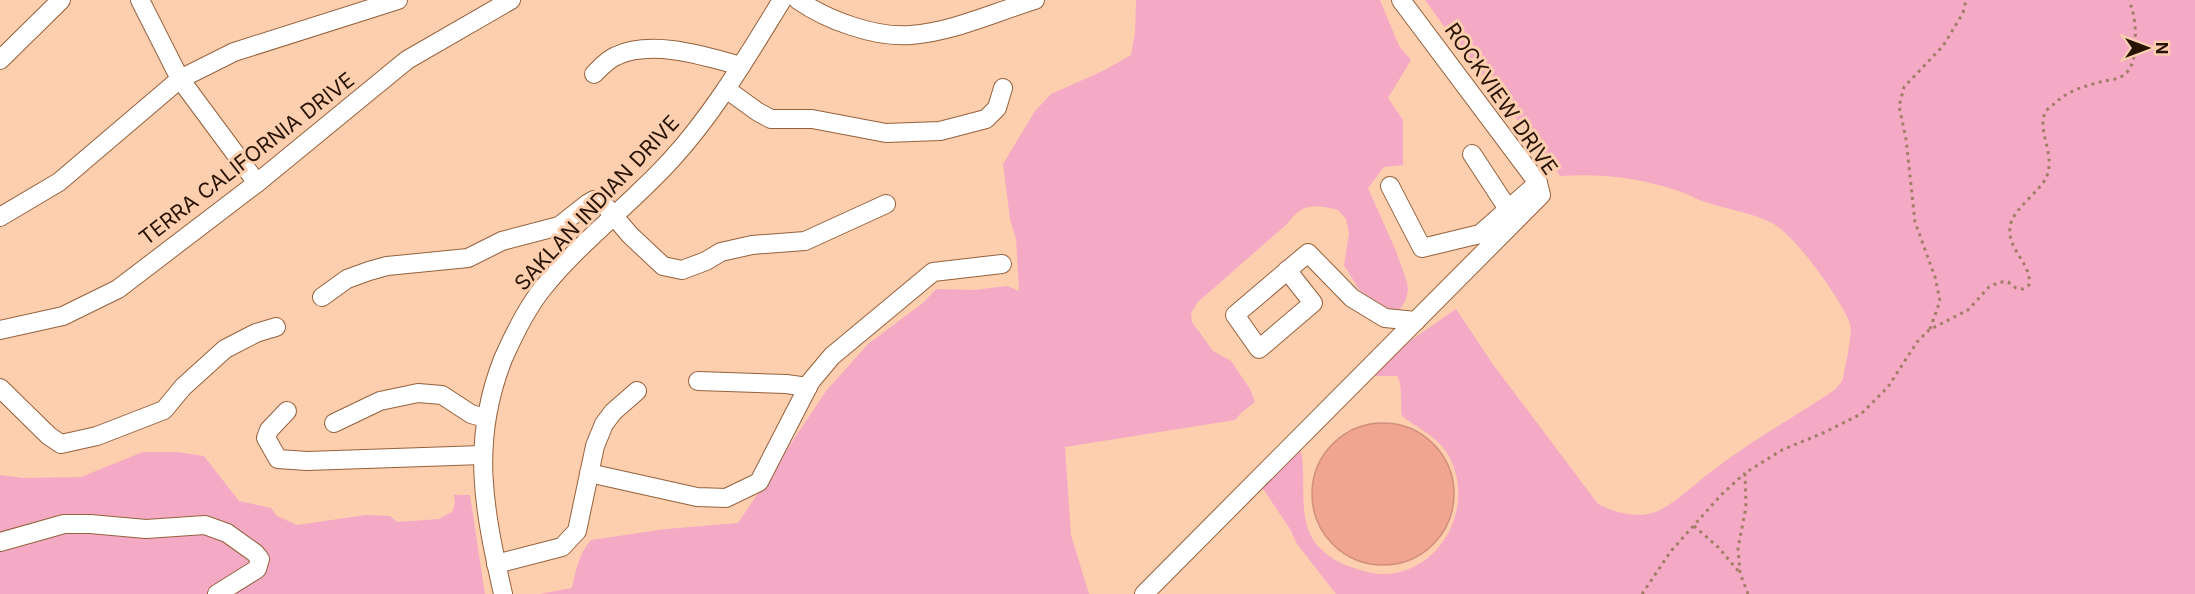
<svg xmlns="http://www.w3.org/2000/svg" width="2195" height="594" viewBox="0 0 2195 594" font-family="Inter,sans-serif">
  <rect width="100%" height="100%" fill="#fecfaf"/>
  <g fill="#f4aac5">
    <path d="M1136 0H1380L1399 46 1411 60 1388 98 1403 120V165L1384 167 1368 188 1396 251 1407 282 1408 289 1406 300 1397 314 1360 291 1344 265 1349 233 1346 219 1338 210C1314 204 1302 203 1287 224L1198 302 1191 313 1192 322 1213 351 1231 361 1250 389 1255 402 1242 412 1235 420 1065 447 1071 535 1089 594H539L572 588C576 570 579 553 591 540L666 529 738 523 826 391 868 344 924 302 936 289 973 290 1007 286 1019 291 1016 239 1010 219 1003 164 1035 111 1051 94 1105 70 1131 55 1135 32Z"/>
    <path d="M1425 0H2195V594H1336L1297 544 1290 529 1261 486 1301 451C1307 480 1297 515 1314 541 1323 554 1337 562 1351 567 1363 571 1375 575 1387 574 1446 570 1478 498 1445 450 1434 435 1417 428 1402 416 1400 405 1403 384 1397 376H1374L1372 372 1404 345 1456 309 1492 363 1598 504C1614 512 1634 518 1652 513 1673 507 1697 481 1716 468 1754 439 1796 416 1836 389 1838 386 1842 382 1843 378 1845 368 1853 332 1850 324 1842 300 1794 234 1772 223 1750 212 1725 209 1702 201 1695 199 1689 194 1681 192 1644 178 1600 173 1560 176L1548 158 1456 43Z"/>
    <polygon points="143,452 177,452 204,456 239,501 271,508 277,516 297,525 366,515 390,516 397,522 439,519 452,512 455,504 454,495 470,495 485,594 0,594 0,475 23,478 81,477"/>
  </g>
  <circle fill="#f0a591" stroke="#d08e7d" stroke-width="1.5" cx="1383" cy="494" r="71"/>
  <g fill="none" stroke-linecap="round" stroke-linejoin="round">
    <defs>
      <g id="minor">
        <polyline points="140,0 180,79 257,183"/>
        <path d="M798 0C827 20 875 38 911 35 953 32 995 12 1035 0"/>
        <polyline points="0,60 61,0"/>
        <path d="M594 74C601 67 607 60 616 56 652 39 705 56 741 66"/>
        <polyline points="726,89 758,112 771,119 812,119 886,133 940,131 986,119 997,108 1003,88"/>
        <polyline points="1472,154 1508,209"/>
        <polyline points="1390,186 1422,248 1480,234 1538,183"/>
        <polyline points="0,217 59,182 180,79 234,52 398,0"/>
        <polyline points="1287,270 1313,303 1259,349 1235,315 1308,253 1352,298 1385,318 1416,321"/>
        <polyline points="322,297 347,279 369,271 387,266 468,258 502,241 559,226 587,204 594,200 601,201 630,235 663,266 682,270 706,261 721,252 752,245 805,241 886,204"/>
        <polyline points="0,330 63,316 118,289 257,183 407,60 511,0"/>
        <polyline points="698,381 786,384 808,387"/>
        <polyline points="0,388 49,436 61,444 97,436 164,410 183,387 225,349 256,333 276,327"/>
        <polyline points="287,411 269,430 266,438 278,459 307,461 482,455"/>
        <polyline points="334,423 380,401 418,393 442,395 471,414 485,418"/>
        <polyline points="589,473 697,497 726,498 759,482 811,381 832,356 933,272 1002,264"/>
        <polyline points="0,542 64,524 90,524 146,529 205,525 227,533 255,553 260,559 257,569 217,594"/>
        <polyline points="496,564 562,547 577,531 595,446 604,424 613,412 637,391"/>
        <path d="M503 594C484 509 470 443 503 359 514 334 526 309 543 288 581 241 631 204 671 160 715 112 748 55 782 0"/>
        <polyline points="1144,594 1541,195 1538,183 1401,0"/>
      </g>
    </defs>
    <use href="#minor" stroke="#94613c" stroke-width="20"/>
    <g stroke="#a27e66" stroke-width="3" stroke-dasharray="3 4.5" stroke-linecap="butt">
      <polyline points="1930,329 1940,301 1935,277 1915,222 1906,139 1899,106 1904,87 1943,46 1963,13 1966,0"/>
      <polyline points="1694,526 1718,547 1740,573"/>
      <polyline points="1642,594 1671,551 1721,495 1745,473"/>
      <path d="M1748 594 1740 573 1738 548 1746 507 1745 473 1782 450 1823 433 1861 414 1888 387 1917 342 1929 330 1968 310 1989 287 2000 282H2008L2016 288 2023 289 2029 285C2032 263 2007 250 2010 227 2012 209 2041 191 2047 176 2055 152 2037 131 2045 113 2046 110 2051 106 2054 104 2068 90 2086 86 2104 81 2110 80 2120 79 2125 74 2133 68 2135 53 2135 44 2136 27 2135 16 2129 0"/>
    </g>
    <use href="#minor" stroke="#fff" stroke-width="18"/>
  </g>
  <g text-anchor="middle" stroke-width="6" stroke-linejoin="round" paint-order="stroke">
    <g font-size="21" fill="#271304" stroke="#fecfaf">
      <text transform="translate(1501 99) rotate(55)" y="7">ROCKVIEW DRIVE</text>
      <text transform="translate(247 159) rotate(-38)" y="7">TERRA CALIFORNIA DRIVE</text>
      <text transform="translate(597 203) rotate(-47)" y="7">SAKLAN INDIAN DRIVE</text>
    </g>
  </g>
  <g transform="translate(2147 48) rotate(90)" stroke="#fecfaf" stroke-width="4.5" paint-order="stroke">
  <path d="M0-4.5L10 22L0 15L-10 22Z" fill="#271304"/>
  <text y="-9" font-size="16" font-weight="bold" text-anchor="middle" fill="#271304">N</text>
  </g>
</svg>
